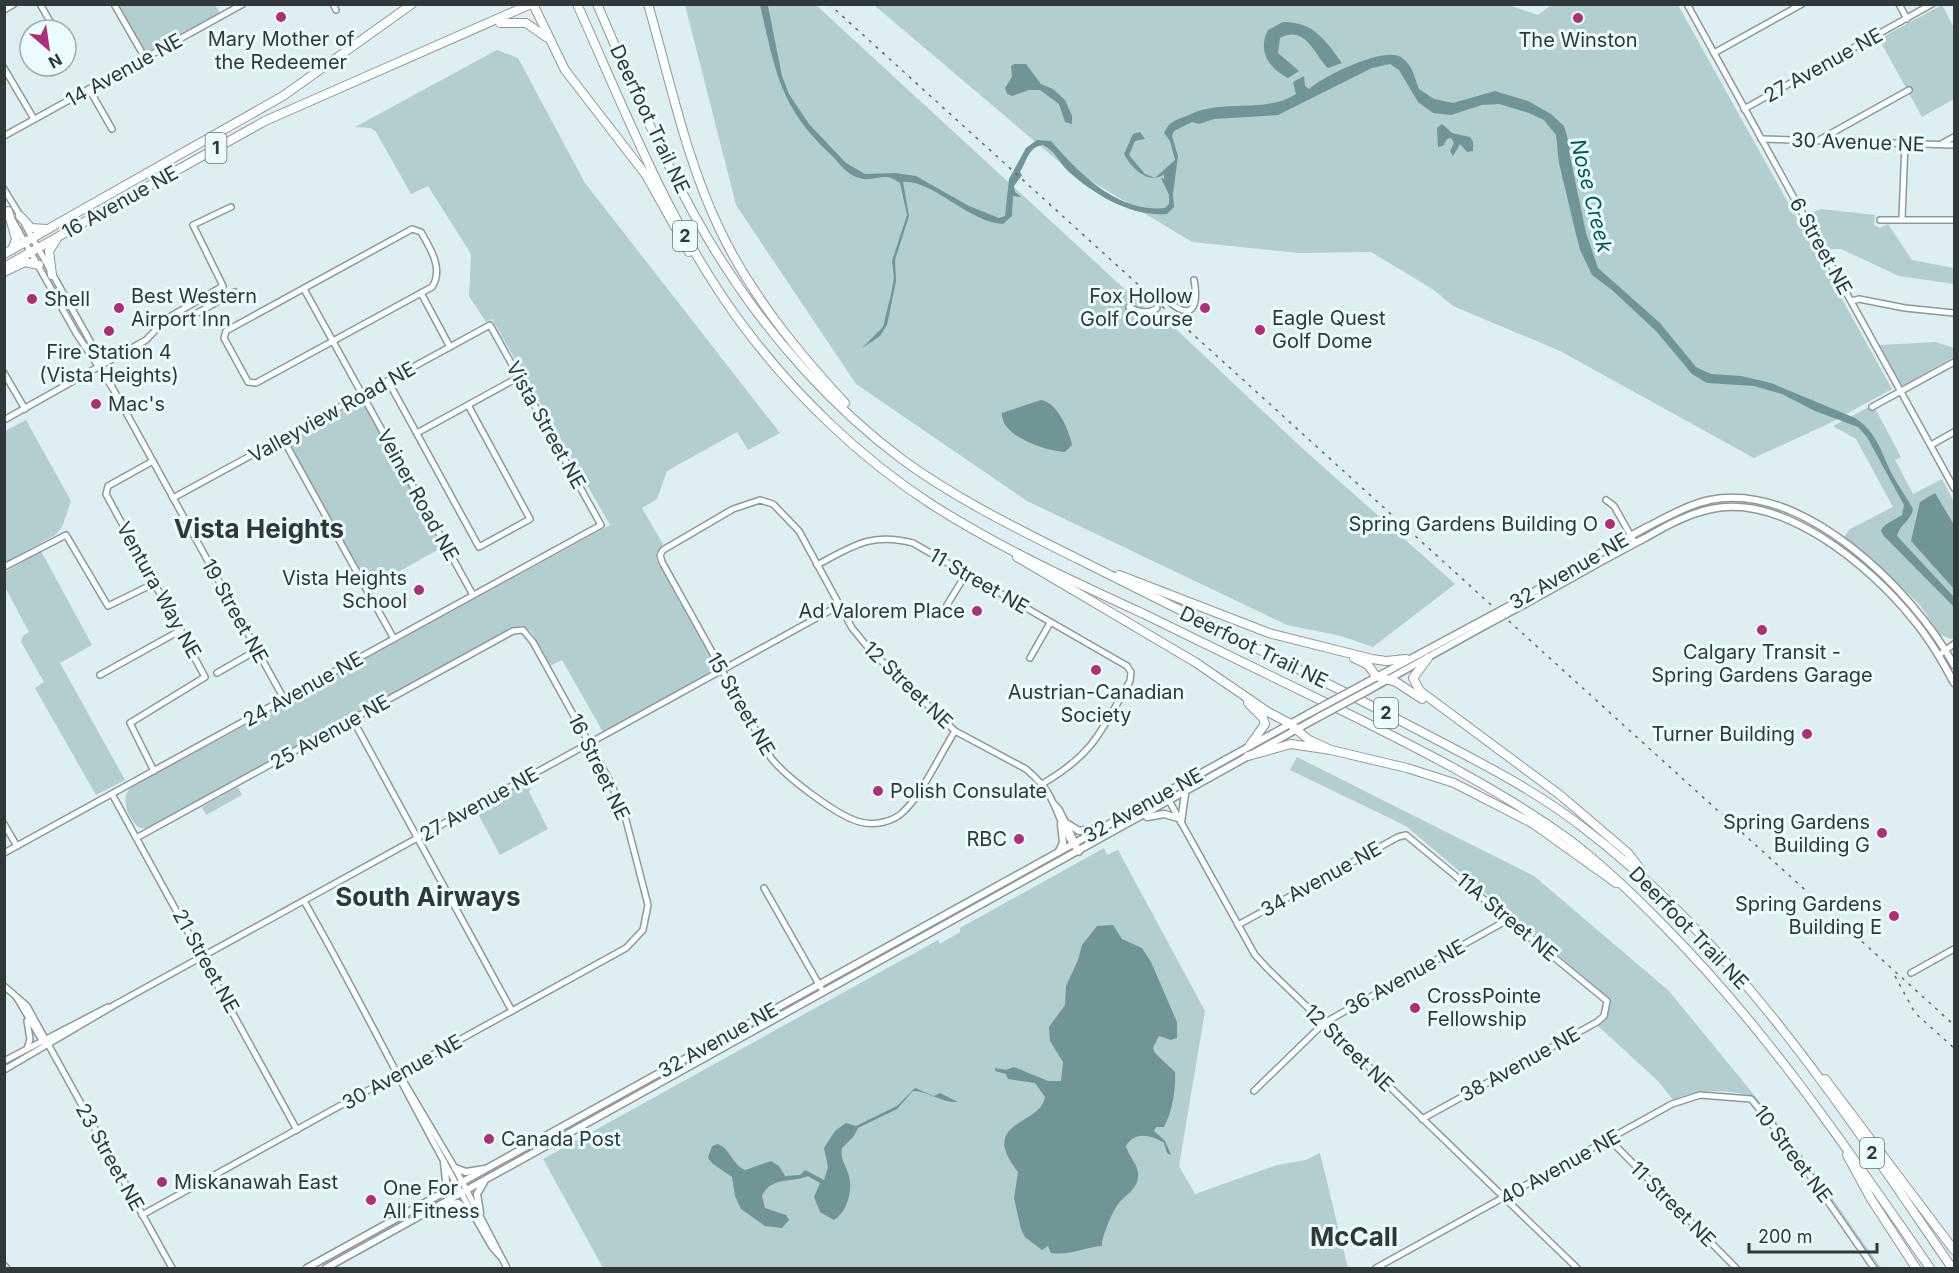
<svg xmlns="http://www.w3.org/2000/svg" width="1959" height="1273" viewBox="0 0 1959 1273" font-family="Inter,sans-serif">
  <rect width="100%" height="100%" fill="#ddeff0"/>
  <g fill="#b3cecf">
    <polygon points="1506,4 1538,15 1551,5 1678,5 1892,389 1828,424 1754,458 1560,351 1453,306 1434,290 1371,252 1299,253 1192,242 1058,161 874,5"/>
    <polygon points="114,5 215,5 222,16 145,58"/>
    <polygon points="685,5 816,5 1155,317 1161,315 1302,448 1455,584 1373,647 1341,636 1287,625 1027,501 856,384 736,205"/>
    <polygon points="1942,5 1954,28 1954,99 1922,117 1879,39"/>
    <path d="M497 50 518 58 585 183 780 433 748 450 737 432 667 471 657 499 642 508 663 544 656 553 657 561 713 662 709 673 603 732 562 660 550 666 531 631 519 626 149 828H140C130 822 119 800 130 788L610 525 492 319 486 322 469 296 471 254 428 186 411 194 376 132 371 128 355 127Z"/>
    <polygon points="1821,209 1875,215 1874,225 1880,228 1888,224 1912,260 1954,268 1954,284 1899,276 1841,249 1828,249 1808,214"/>
    <polygon points="1935,342 1954,348 1954,357 1904,385 1901,385 1880,345"/>
    <polygon points="362,400 443,547 369,588 290,445 292,439"/>
    <polygon points="1867,408 1876,410 1901,457 1895,460 1913,494 1942,479 1954,502 1954,638 1951,639 1940,635 1920,605 1869,557 1843,538 1850,529 1893,507 1856,439 1833,426"/>
    <polygon points="26,420 71,501 62,527 55,535 5,563 5,431"/>
    <polygon points="41,551 92,645 60,663 125,780 96,795 35,688 44,682 21,642 23,636 29,632 5,587 5,572"/>
    <path d="M1297 757 1534 876 1669 991 1795 1145 1881 1268H1878L1792 1145 1752 1096C1726 1089 1697 1089 1673 1100L1658 1081 1598 1026C1608 1017 1613 1007 1604 994L1406 826 1290 770Z"/>
    <polygon points="526,782 531,788 529,792 548,829 500,855 476,810"/>
    <polygon points="238,787 242,795 206,815 202,807"/>
    <polygon points="1104,848 1107,855 1118,850 1205,1011 1179,1166 1195,1194 1277,1165 1306,1160 1320,1153 1348,1268 603,1268 543,1159 938,940 940,944 960,932 960,928"/>
  </g>
  <g fill="#6f9596">
    <path d="M760 5 768 6 782 76 789 94 809 124 846 163 865 174 895 173 916 176 969 206 999 218 1005 216 1009 179 1026 148 1037 140 1051 141C1079 173 1117 213 1165 208L1169 204V195L1161 178 1164 179V174C1150 186 1131 168 1124 154L1133 134 1140 132 1145 139 1135 141 1129 155 1145 174 1155 178 1175 160 1170 141 1164 133C1170 120 1177 120 1189 115 1222 98 1266 114 1296 94L1293 82 1304 76 1305 86 1309 89C1322 77 1383 46 1401 57 1413 65 1414 77 1419 89L1434 99 1453 103 1495 91 1528 101 1551 114 1564 126 1568 140 1587 152 1570 146 1569 151 1586 233 1598 268 1660 323 1696 367 1711 374 1741 376 1771 383 1855 418C1878 433 1881 453 1893 476 1899 487 1907 498 1913 509 1911 521 1899 525 1897 536L1954 597V607L1883 535 1881 530 1885 525 1902 515 1904 505 1867 437 1858 427 1815 411 1782 394 1754 386 1707 383 1692 374 1656 331 1612 290 1592 275 1580 250 1574 226 1559 163 1556 135 1544 120 1529 113 1499 104 1482 105 1451 115 1433 113 1418 102 1399 70 1390 64 1372 68 1278 115 1214 119 1199 124 1192 122 1174 131 1172 136 1178 156 1173 194 1174 207 1167 214C1131 217 1095 195 1069 172 1059 163 1055 150 1043 145 1028 147 1027 161 1020 172L1022 175 1014 186 1015 192 1021 197 1013 196 1012 216 1003 224C970 223 931 179 903 182L909 216 895 260 896 281 887 325 880 336 862 348 883 327 891 294 894 278 892 261 907 215 900 183C897 181 891 177 887 177 873 177 867 183 852 175 843 170 836 159 828 152 778 104 775 68 760 5Z"/>
    <path d="M1283 22C1313 21 1326 41 1342 63L1328 68C1314 55 1306 24 1280 38L1278 53 1299 71 1288 78C1269 68 1257 51 1268 30Z"/>
    <polygon points="1014,64 1026,64 1041,84 1053,89 1065,100 1072,116 1072,124 1065,122 1059,104 1040,90 1029,90 1012,96 1007,94 1005,88 1012,77 1011,66"/>
    <polygon points="1442,124 1452,133 1470,137 1473,142 1473,151 1467,152 1460,144 1453,156 1450,151 1454,143 1451,138 1447,139 1443,146 1438,147 1437,128"/>
    <path d="M1041 400C1057 402 1069 430 1072 445L1065 452C1046 451 1000 436 1002 413Z"/>
    <polygon points="1935,493 1954,525 1954,589 1911,541 1920,502"/>
    <path d="M1113 925 1122 939 1142 948 1151 962 1177 1022V1038L1171 1040 1159 1036 1153 1048 1155 1053 1175 1072C1176 1089 1172 1113 1164 1127H1156L1154 1131 1165 1141 1171 1155 1167 1153 1164 1143C1151 1135 1135 1131 1126 1146 1128 1155 1136 1162 1138 1172 1140 1188 1127 1193 1119 1203 1113 1210 1101 1238 1102 1246 1085 1247 1070 1256 1051 1253L1048 1246 1042 1250 1025 1237 1021 1229 1014 1198 1018 1172C977 1120 1041 1126 1045 1097L1035 1083 1008 1079 1006 1074 995 1071V1068L1006 1070 1014 1067 1048 1081H1061L1063 1062 1050 1041 1049 1027 1065 1005 1066 986 1078 960 1082 945 1097 926Z"/>
    <path d="M915 1088 934 1096 940 1093 958 1102C942 1103 925 1090 913 1091L897 1109 858 1128 854 1136 842 1148C840 1160 846 1165 849 1176 853 1190 847 1213 834 1220L820 1212 814 1197 820 1183 808 1176C792 1183 771 1176 762 1196L765 1208 786 1215 789 1220 782 1228 765 1226 741 1209 735 1196 732 1177 713 1164 708 1158 712 1146 718 1144C731 1150 732 1164 745 1170L771 1161 779 1166 785 1176 800 1175 805 1170 824 1180 828 1167 824 1148 835 1131 846 1123 856 1126 897 1106Z"/>
  </g>
  <g fill="none" stroke-linecap="round" stroke-linejoin="round">
    <defs>
      <g id="minor">
        <polyline points="40,4 55,30"/>
        <polyline points="114,4 145,58"/>
        <polyline points="333,4 336,10"/>
        <polyline points="1687,4 1954,488"/>
        <polyline points="1899,4 1907,19"/>
        <polyline points="4,10 14,4"/>
        <polyline points="1714,53 1802,4"/>
        <polyline points="4,68 34,119"/>
        <polyline points="89,89 112,129"/>
        <polyline points="1744,109 1932,4"/>
        <polyline points="4,136 243,4"/>
        <polyline points="1761,139 1954,145"/>
        <polyline points="1821,139 1909,90"/>
        <polyline points="1943,143 1954,137"/>
        <polyline points="4,189 21,217"/>
        <polyline points="1902,218 1905,143"/>
        <polyline points="1880,220 1954,220"/>
        <polyline points="13,221 76,333 112,387 284,699"/>
        <polyline points="25,225 99,357 100,366"/>
        <path d="M412 229 421 232C430 248 444 269 432 287L256 383 248 382 224 338 226 331Z"/>
        <polyline points="304,289 473,595"/>
        <polyline points="421,293 450,347"/>
        <path d="M1163 301 1166 299C1192 323 1199 307 1194 280"/>
        <polyline points="1852,301 1859,299 1905,308 1954,313"/>
        <path d="M1129 307C1136 312 1150 314 1157 308"/>
        <polyline points="181,322 235,292"/>
        <polyline points="4,373 25,409"/>
        <polyline points="388,381 479,547 530,519 468,405"/>
        <polyline points="1872,407 1954,362"/>
        <polyline points="4,420 146,340 166,319 223,286 193,225 231,207"/>
        <polyline points="417,433 519,377"/>
        <polyline points="283,439 394,639"/>
        <polyline points="1931,445 1954,432"/>
        <polyline points="153,461 108,486 106,494 205,677 130,723 154,771"/>
        <polyline points="1606,500 1614,506 1635,543"/>
        <path d="M817 565C853 546 871 532 913 543L1127 666 1131 672 1130 681C1101 731 1094 754 1042 784"/>
        <polyline points="4,567 66,535 108,606 155,583"/>
        <polyline points="947,605 966,574"/>
        <polyline points="1939,655 1954,644"/>
        <polyline points="1030,658 1050,623"/>
        <polyline points="217,673 257,650"/>
        <polyline points="100,675 181,630"/>
        <polyline points="353,720 512,1011"/>
        <path d="M955 731C941 753 921 796 903 812 893 822 874 826 860 822 837 816 786 777 771 758L662 562 660 555 663 550 733 509 760 500 773 504 799 531 852 628 870 650 955 731 1026 769C1035 777 1043 784 1048 793 1060 813 1063 835 1079 852"/>
        <polyline points="112,794 297,1130"/>
        <polyline points="1167,797 1255,955 1268,969 1577,1268"/>
        <polyline points="1054,804 1059,809 1077,846"/>
        <polyline points="4,824 17,846"/>
        <polyline points="138,837 513,631 523,630 533,642 611,783 626,820 648,905 643,930 626,948 142,1215"/>
        <polyline points="4,853 601,525 490,325 173,498"/>
        <polyline points="764,888 821,988"/>
        <path d="M304 901C370 1016 425 1134 492 1247L500 1256"/>
        <polyline points="1238,925 1398,837 1406,835 1607,1001 1604,1016 1597,1022 1422,1119"/>
        <polyline points="1911,973 1954,949"/>
        <polyline points="4,986 27,1006 172,1268"/>
        <polyline points="17,998 43,1042"/>
        <polyline points="27,1021 30,1039 27,1049"/>
        <polyline points="4,1061 108,1007"/>
        <polyline points="4,1070 118,1003 840,605"/>
        <polyline points="401,1077 455,1168 507,1268"/>
        <polyline points="1254,1091 1324,1023 1509,919"/>
        <polyline points="1610,1140 1736,1268"/>
        <polyline points="1376,1268 1672,1104 1700,1095 1751,1099 1788,1144 1874,1268"/>
      </g>
      <g id="major">
        <path d="M1520 600C1562 575 1604 550 1647 527 1667 517 1687 505 1710 500 1803 480 1914 592 1954 665"/>
        <path d="M1525 604C1565 582 1604 559 1645 538 1666 526 1687 514 1711 509 1783 493 1870 566 1912 618 1929 638 1942 660 1954 683"/>
        <polyline points="1360,686 1481,621"/>
        <polyline points="1369,690 1486,625"/>
        <polyline points="1147,817 1164,814 1178,818"/>
        <polyline points="1181,822 1185,794"/>
        <polyline points="1068,824 1079,831 1095,828"/>
        <polyline points="1059,851 1063,843 1061,824"/>
        <polyline points="455,1168 466,1172 485,1169"/>
        <polyline points="443,1193 446,1181 444,1163"/>
        <polyline points="444,1205 458,1203 472,1213"/>
        <polyline points="480,1213 477,1194 484,1182"/>
        <polyline points="4,1266 6,1268"/>
        <polyline points="307,1268 1308,714"/>
        <polyline points="326,1268 1317,718"/>
      </g>
      <g id="highway">
        <polyline points="533,4 565,70 646,175 689,252"/>
        <path d="M577 4C627 115 671 230 744 327 795 395 860 458 931 504 998 547 1072 581 1144 614 1213 647 1282 681 1351 715 1425 752 1500 790 1567 838 1603 865 1635 896 1666 928 1768 1031 1848 1150 1930 1268"/>
        <path d="M597 4C635 91 671 183 723 263 770 337 832 407 903 460 958 500 1018 529 1078 559 1149 595 1221 630 1292 666 1335 687 1378 709 1420 731 1477 761 1534 789 1585 829 1738 946 1845 1112 1952 1268"/>
        <path d="M648 4C670 80 686 160 720 230 751 295 797 351 845 403"/>
        <polyline points="500,23 526,23 546,37"/>
        <polyline points="8,211 16,239 12,250"/>
        <polyline points="20,216 31,228 47,229"/>
        <polyline points="4,254 283,96 412,4"/>
        <polyline points="4,267 265,121 531,4"/>
        <polyline points="4,272 25,262 39,265"/>
        <polyline points="52,275 49,251 56,240"/>
        <polyline points="1017,557 1195,662 1268,712 1289,723 1309,740 1331,750"/>
        <polyline points="1119,575 1269,633 1372,659 1386,661 1406,659"/>
        <polyline points="1354,658 1368,665 1376,676 1396,682 1422,699"/>
        <polyline points="1428,658 1413,678 1420,691 1560,795 1628,853 1641,870"/>
        <polyline points="1248,703 1263,718 1265,724 1250,745"/>
        <polyline points="1248,756 1291,744 1331,750 1407,768 1454,783 1532,823 1616,883"/>
        <polyline points="1825,1079 1954,1250"/>
        <polyline points="1847,1155 1871,1199 1916,1268"/>
      </g>
    </defs>
    <use href="#minor" stroke="#8a9a9b" stroke-width="8"/>
    <use href="#major" stroke="#8a9a9b" stroke-width="9"/>
    <use href="#highway" stroke="#8a9a9b" stroke-width="10"/>
    <use href="#minor" stroke="#fff" stroke-width="5"/>
    <use href="#major" stroke="#fff" stroke-width="6"/>
    <use href="#highway" stroke="#fff" stroke-width="8"/>
    <g stroke="#5f696a" stroke-width="1.5" stroke-dasharray="3 6" stroke-linecap="butt">
      <polyline points="829,4 1954,1025"/>
      <polyline points="1895,976 1915,1013 1954,1048"/>
    </g>
    <defs>
      <g id="major-bridge">
        <polyline points="1481,621 1520,600"/>
        <polyline points="1486,625 1525,604"/>
        <polyline points="1308,714 1360,686"/>
        <polyline points="1317,718 1369,690"/>
      </g>
    </defs>
    <use href="#major-bridge" stroke="#8a9a9b" stroke-width="9" stroke-linecap="butt"/>
    <use href="#major-bridge" stroke="#fff" stroke-width="6"/>
  </g>
  <g fill="#b02e79" stroke="#eafcfd" stroke-width="2">
    <circle cx="281" cy="17" r="6"/>
    <circle cx="1578" cy="18" r="6"/>
    <circle cx="32" cy="299" r="6"/>
    <circle cx="119" cy="308" r="6"/>
    <circle cx="1205" cy="308" r="6"/>
    <circle cx="1260" cy="330" r="6"/>
    <circle cx="109" cy="331" r="6"/>
    <circle cx="96" cy="404" r="6"/>
    <circle cx="1610" cy="524" r="6"/>
    <circle cx="419" cy="590" r="6"/>
    <circle cx="977" cy="611" r="6"/>
    <circle cx="1762" cy="630" r="6"/>
    <circle cx="1096" cy="670" r="6"/>
    <circle cx="1807" cy="734" r="6"/>
    <circle cx="878" cy="791" r="6"/>
    <circle cx="1882" cy="833" r="6"/>
    <circle cx="1019" cy="839" r="6"/>
    <circle cx="1894" cy="916" r="6"/>
    <circle cx="1415" cy="1008" r="6"/>
    <circle cx="489" cy="1139" r="6"/>
    <circle cx="162" cy="1182" r="6"/>
    <circle cx="371" cy="1200" r="6"/>
  </g>
  <g text-anchor="middle" stroke-width="6" stroke-linejoin="round" paint-order="stroke">
    <g fill="#eafcfd" stroke="#687374" stroke-width="1.5">
      <rect x="205.5" y="133" width="21" height="30" rx="4.5"/>
      <rect x="673" y="221" width="24" height="30" rx="4.5"/>
      <rect x="1374" y="698" width="24" height="30" rx="4.5"/>
      <rect x="1860" y="1138" width="24" height="30" rx="4.5"/>
    </g>
    <g font-size="18" font-weight="bold" fill="#313839">
      <text x="216" y="154">1</text>
      <text x="685" y="242">2</text>
      <text x="1386" y="719">2</text>
      <text x="1872" y="1159">2</text>
    </g>
    <g font-size="20" fill="#313839" stroke="#eafcfd" text-anchor="start">
      <text x="281" y="46" text-anchor="middle">Mary Mother of<tspan x="281" dy="23">the Redeemer</tspan></text>
      <text x="1578" y="47" text-anchor="middle">The Winston</text>
      <text x="131" y="303">Best Western<tspan x="131" dy="23">Airport Inn</tspan></text>
      <text x="1193" y="303" text-anchor="end">Fox Hollow<tspan x="1193" dy="23">Golf Course</tspan></text>
      <text x="44" y="306">Shell</text>
      <text x="1272" y="325">Eagle Quest<tspan x="1272" dy="23">Golf Dome</tspan></text>
      <text x="109" y="359" text-anchor="middle">Fire Station 4<tspan x="109" dy="23">(Vista Heights)</tspan></text>
      <text x="108" y="411">Mac's</text>
      <text x="1598" y="531" text-anchor="end">Spring Gardens Building O</text>
      <text x="407" y="585" text-anchor="end">Vista Heights<tspan x="407" dy="23">School</tspan></text>
      <text x="965" y="618" text-anchor="end">Ad Valorem Place</text>
      <text x="1762" y="659" text-anchor="middle">Calgary Transit -<tspan x="1762" dy="23">Spring Gardens Garage</tspan></text>
      <text x="1096" y="699" text-anchor="middle">Austrian-Canadian<tspan x="1096" dy="23">Society</tspan></text>
      <text x="1795" y="741" text-anchor="end">Turner Building</text>
      <text x="890" y="798">Polish Consulate</text>
      <text x="1870" y="829" text-anchor="end">Spring Gardens<tspan x="1870" dy="23">Building G</tspan></text>
      <text x="1007" y="846" text-anchor="end">RBC</text>
      <text x="1882" y="911" text-anchor="end">Spring Gardens<tspan x="1882" dy="23">Building E</tspan></text>
      <text x="1427" y="1003">CrossPointe<tspan x="1427" dy="23">Fellowship</tspan></text>
      <text x="501" y="1146">Canada Post</text>
      <text x="174" y="1189">Miskanawah East</text>
      <text x="383" y="1195">One For<tspan x="383" dy="23">All Fitness</tspan></text>
    </g>
    <g font-size="20" fill="#313839" stroke="#eafcfd">
      <text transform="translate(1823 65) rotate(-29)" y="7">27 Avenue NE</text>
      <text transform="translate(124 70) rotate(-29)" y="7">14 Avenue NE</text>
      <text transform="translate(650 119) rotate(65)" y="7">Deerfoot Trail NE</text>
      <text transform="translate(1858 142) rotate(2)" y="7">30 Avenue NE</text>
      <text transform="translate(120 202) rotate(-29)" y="7">16 Avenue NE</text>
      <text transform="translate(1821 246) rotate(61)" y="7">6 Street NE</text>
      <text transform="translate(332 412) rotate(-29)" y="7">Valleyview Road NE</text>
      <text transform="translate(546 425) rotate(61)" y="7">Vista Street NE</text>
      <text transform="translate(418 495) rotate(61)" y="7">Veiner Road NE</text>
      <text transform="translate(1569 571) rotate(-30)" y="7">32 Avenue NE</text>
      <text transform="translate(979 581) rotate(30)" y="7">11 Street NE</text>
      <text transform="translate(159 590) rotate(61)" y="7">Ventura Way NE</text>
      <text transform="translate(235 611) rotate(61)" y="7">19 Street NE</text>
      <text transform="translate(1254 647) rotate(26)" y="7">Deerfoot Trail NE</text>
      <text transform="translate(908 685) rotate(44)" y="7">12 Street NE</text>
      <text transform="translate(303 689) rotate(-29)" y="7">24 Avenue NE</text>
      <text transform="translate(741 704) rotate(60)" y="7">15 Street NE</text>
      <text transform="translate(330 732) rotate(-29)" y="7">25 Avenue NE</text>
      <text transform="translate(599 767) rotate(64)" y="7">16 Street NE</text>
      <text transform="translate(479 804) rotate(-29)" y="7">27 Avenue NE</text>
      <text transform="translate(1143 805) rotate(-29)" y="7">32 Avenue NE</text>
      <text transform="translate(1321 879) rotate(-29)" y="7">34 Avenue NE</text>
      <text transform="translate(1507 917) rotate(40)" y="7">11A Street NE</text>
      <text transform="translate(1689 928) rotate(46)" y="7">Deerfoot Trail NE</text>
      <text transform="translate(206 961) rotate(61)" y="7">21 Street NE</text>
      <text transform="translate(1405 977) rotate(-29)" y="7">36 Avenue NE</text>
      <text transform="translate(718 1040) rotate(-29)" y="7">32 Avenue NE</text>
      <text transform="translate(1349 1048) rotate(44)" y="7">12 Street NE</text>
      <text transform="translate(1520 1064) rotate(-29)" y="7">38 Avenue NE</text>
      <text transform="translate(402 1072) rotate(-29)" y="7">30 Avenue NE</text>
      <text transform="translate(1793 1154) rotate(53)" y="7">10 Street NE</text>
      <text transform="translate(110 1157) rotate(61)" y="7">23 Street NE</text>
      <text transform="translate(1560 1167) rotate(-29)" y="7">40 Avenue NE</text>
      <text transform="translate(1673 1204) rotate(45)" y="7">11 Street NE</text>
    </g>
    <g font-size="21" font-style="italic" fill="#00595c" stroke="#eafcfd">
      <text transform="translate(1591 196) rotate(76)" y="7">Nose Creek</text>
    </g>
    <g font-size="26" font-weight="bold" fill="#313839" stroke="#eafcfd">
      <text x="259" y="538">Vista Heights</text>
      <text x="428" y="906">South Airways</text>
      <text x="1354" y="1246">McCall</text>
    </g>
  </g>
  <rect width="1959" height="1273" fill="none" stroke="#313839" stroke-width="12"/>
  <g transform="translate(48 48) rotate(151)"><circle r="28" fill="#eafcfd" stroke="#a0aeaf" stroke-width="1.5"/>
  <path d="M0-4.5L10 22L0 15L-10 22Z" fill="#b02e79"/>
  <text y="-9" font-size="16" font-weight="bold" text-anchor="middle" fill="#313839">N</text>
  </g>
  <path d="M1749 1243v9h128v-9" fill="none" stroke="#313839" stroke-width="3"/>
  <text x="1758" y="1243" font-size="18" fill="#313839" stroke="#eafcfd" stroke-width="4.5" paint-order="stroke">200 m</text>
</svg>
